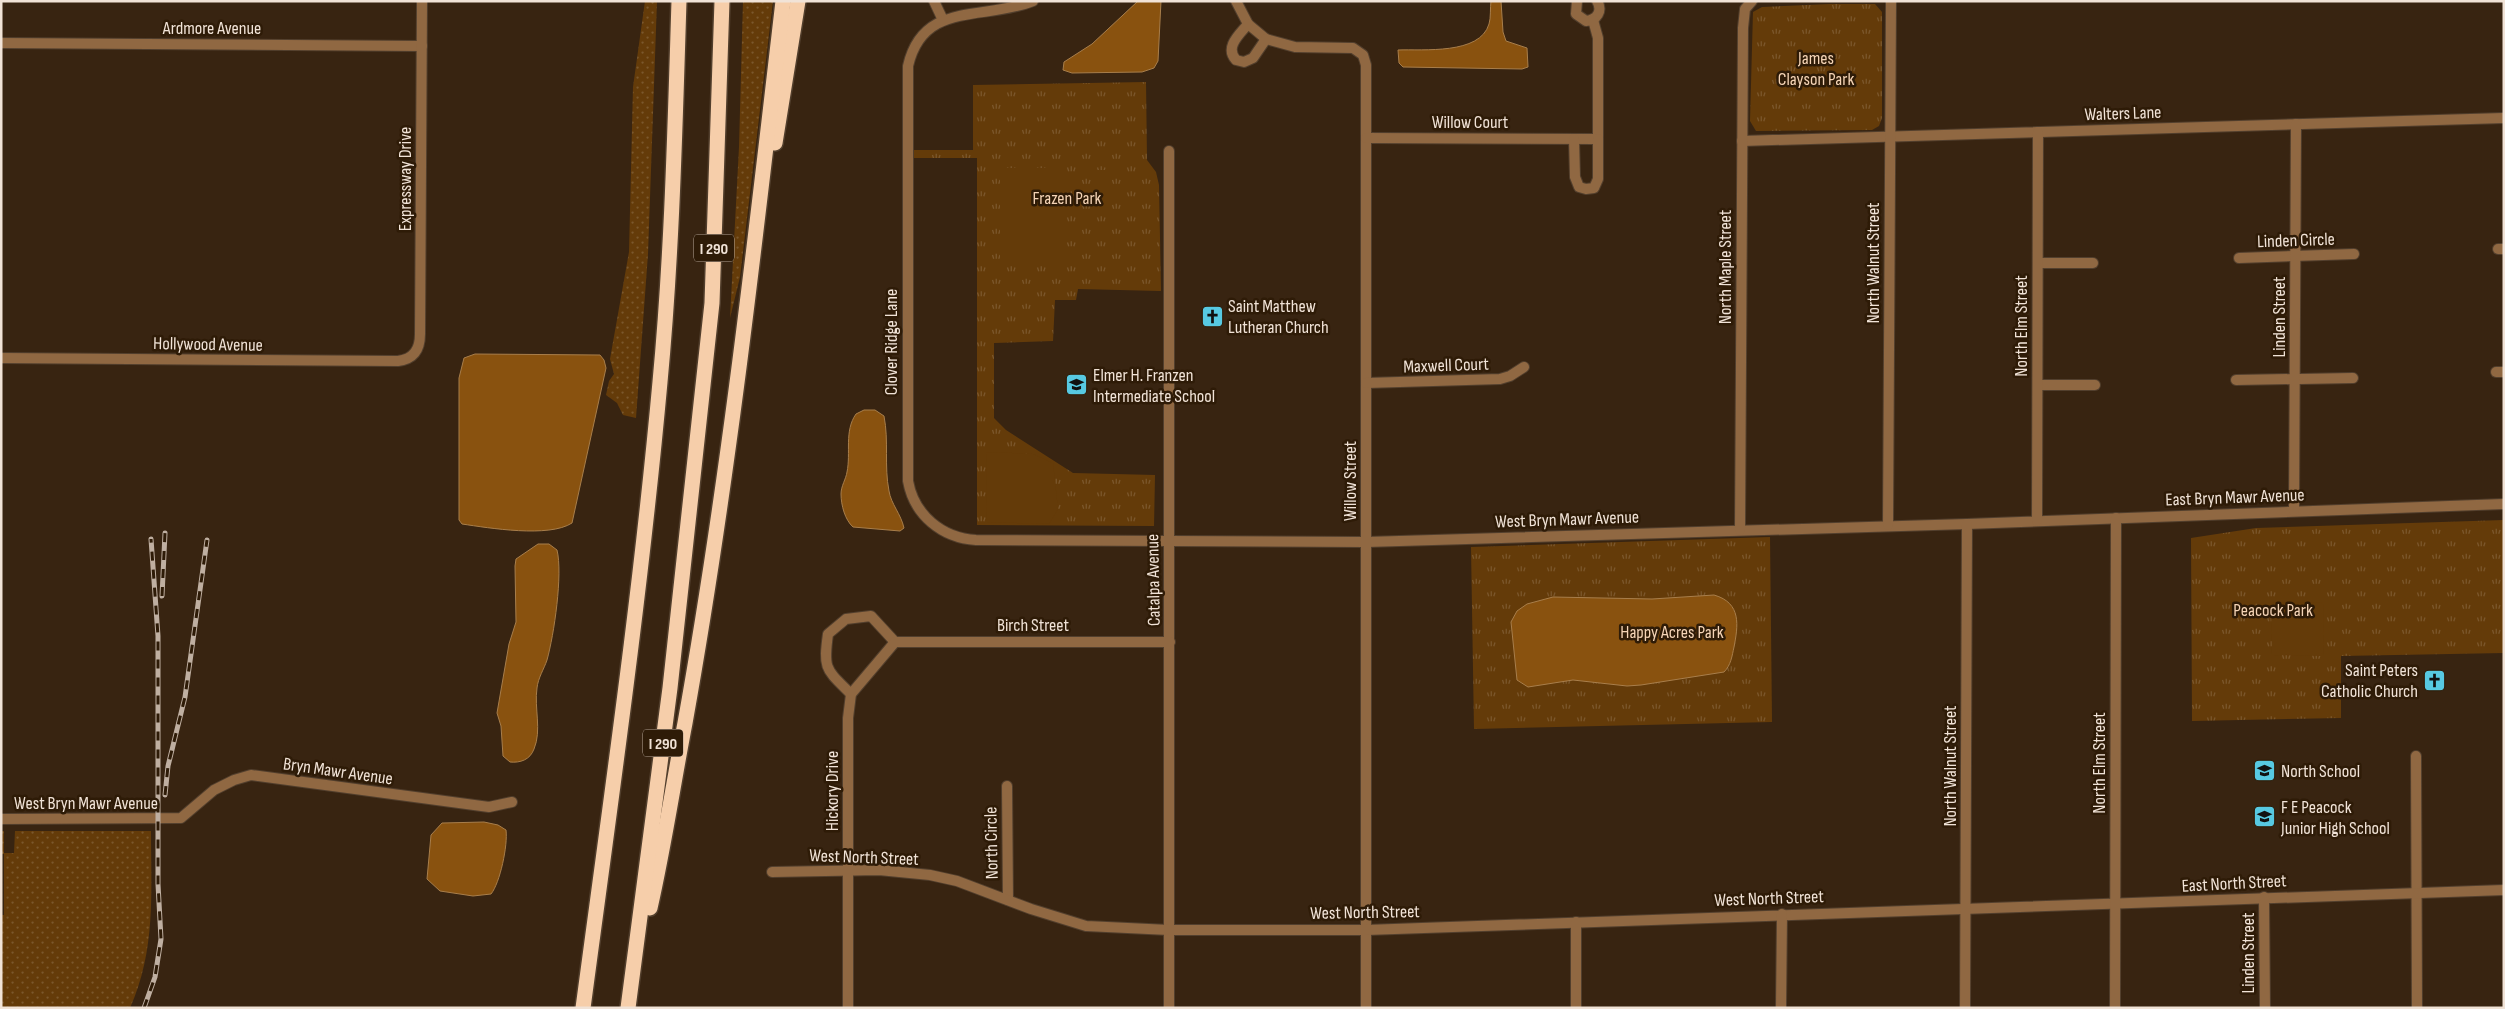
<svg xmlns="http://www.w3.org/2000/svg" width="2505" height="1009" viewBox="0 0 2505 1009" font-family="'Sofia Sans Condensed',sans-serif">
  <defs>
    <pattern id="grass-dots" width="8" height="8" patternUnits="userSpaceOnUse" patternTransform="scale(1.25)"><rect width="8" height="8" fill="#643b09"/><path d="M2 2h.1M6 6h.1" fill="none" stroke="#7b572c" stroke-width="1.8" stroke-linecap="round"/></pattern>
    <pattern id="park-tufts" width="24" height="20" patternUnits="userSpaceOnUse" patternTransform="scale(1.25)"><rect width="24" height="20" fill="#643b09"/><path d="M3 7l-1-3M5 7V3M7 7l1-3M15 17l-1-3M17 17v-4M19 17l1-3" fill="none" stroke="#7b572c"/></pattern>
  </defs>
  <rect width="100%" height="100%" fill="#382411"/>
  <g fill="url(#grass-dots)">
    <polygon points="645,1 657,1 648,254 636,418 623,415 617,403 606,395 609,381 614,374 610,359 629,252 633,87"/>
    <polygon points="743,1 773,1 740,277 730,318 739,147"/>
    <path d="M1 831H4V853H14L15 831H151C151 893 156 950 130 1008H1V915H4V854H1Z"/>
  </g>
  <g fill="url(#park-tufts)">
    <polygon points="1830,4 1875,4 1882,12 1882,118 1879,126 1872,130 1756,131 1750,121 1753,12 1762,7"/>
    <polygon points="1146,82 1147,160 1156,172 1159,185 1161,291 1078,289 1076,300 1055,300 1053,341 994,343 994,418 1006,430 1073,473 1155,475 1154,526 977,525 977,158 914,158 913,150 973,150 973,85"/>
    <polygon points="2504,520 2504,653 2341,656 2341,718 2192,721 2191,538 2256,528"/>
    <polygon points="1770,537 1772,722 1474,729 1471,547"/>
  </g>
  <g fill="#643b09">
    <rect x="1000" y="168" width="61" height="94"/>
    <rect x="1091" y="170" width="17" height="35"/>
    <polygon points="986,452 1033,454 1053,463 1058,509 1049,524 987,522"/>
    <polygon points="2271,602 2324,603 2323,656 2272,655"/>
  </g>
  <g fill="#89520f" stroke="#a87e4b">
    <polygon points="1138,1 1161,1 1158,61 1154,68 1142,72 1072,73 1063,70 1064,62 1092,44"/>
    <path d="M1491 1H1501L1503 32 1506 41 1527 48 1528 67 1522 69 1403 67 1399 63 1398 50C1423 49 1480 55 1489 24 1491 18 1490 8 1491 1Z"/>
    <path d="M475 354 600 355 604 360 606 368 572 523C549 538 489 528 462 524L459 520V378L464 358Z"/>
    <path d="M864 410H875L884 416C889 441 884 466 889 491 891 504 901 514 904 528L900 531 853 527C845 520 841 505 841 494 841 486 846 479 847 472 851 453 844 431 856 414Z"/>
    <path d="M538 544H549L557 550C563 574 554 635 547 660 544 669 538 678 537 688 534 708 542 730 534 749 530 760 520 763 510 762L503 756 501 726 497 713 509 644 516 622 515 566 516 559Z"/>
    <path d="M1714 595C1742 603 1738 626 1734 647 1732 656 1731 665 1724 672L1641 685 1627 686 1573 680 1528 687 1517 680 1511 622 1517 611 1527 604 1553 597 1652 599Z"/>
    <path d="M484 822 498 825 506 830C508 845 500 883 491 894L473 896 440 891 427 879 431 835 442 823Z"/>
  </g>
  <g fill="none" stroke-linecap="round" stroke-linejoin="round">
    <defs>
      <g id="street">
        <polyline points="934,1 942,18"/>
        <path d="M1033 1C984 21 923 0 908 66V481C914 515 942 538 976 540L1366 542 1967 524 2504 504"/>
        <polyline points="1236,1 1248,24 1266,39 1295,47 1353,48 1363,55 1366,65 1366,1008"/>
        <path d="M1577 1 1576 14 1586 21C1597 20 1603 11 1597 1"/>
        <path d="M1248 24C1240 34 1224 47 1236 60L1244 62 1253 58 1266 39"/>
        <polyline points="1,43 422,46"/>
        <polyline points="1366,138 1598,139 1598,38 1593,20"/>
        <polyline points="1574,139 1575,177 1579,187 1586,189 1594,188 1598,179 1598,139"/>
        <polyline points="1742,141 2504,118"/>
        <polyline points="1169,151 1169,1008"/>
        <polyline points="2498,249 2504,249"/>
        <polyline points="2239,258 2354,254"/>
        <polyline points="2038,263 2093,263"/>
        <path d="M1 358 398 361C414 359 420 349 420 334L422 1"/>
        <polyline points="2496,372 2504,372"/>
        <polyline points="2236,380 2353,378"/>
        <polyline points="1366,383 1500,379 1510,376 1524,367"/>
        <polyline points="2038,385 2095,385"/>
        <polyline points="2294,511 2296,124"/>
        <polyline points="2037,521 2038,132"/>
        <polyline points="1888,525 1891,1"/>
        <polyline points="1740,530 1743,28 1745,9 1752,1"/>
        <path d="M851 694C826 669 823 670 828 634L846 619 871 616 895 642"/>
        <polyline points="2416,756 2417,1008"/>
        <polyline points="1007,786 1008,900"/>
        <polyline points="1,819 181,818 214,790 234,780 251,775 489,807 512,802"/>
        <polyline points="772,872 879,870 930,875 957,881 1031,909 1086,926 1169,930 1366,930 2504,890"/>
        <polyline points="2264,897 2265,1008"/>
        <polyline points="1576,922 1576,1008"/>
        <polyline points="848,1008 848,718 851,694 895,642 1170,642"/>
        <polyline points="1781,1008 1782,914"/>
        <polyline points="1965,1008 1967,524"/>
        <polyline points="2115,1008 2116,518"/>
      </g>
      <g id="highway">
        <polyline points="775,143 798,1"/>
        <path d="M650 908C664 847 673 785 685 723 728 484 755 242 783 1"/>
        <path d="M583 1008C611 799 641 591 660 382 672 255 675 128 679 1"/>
        <polyline points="628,1008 670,688 712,303 722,1"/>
      </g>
    </defs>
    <use href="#street" stroke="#523f2d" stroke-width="12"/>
    <use href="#highway" stroke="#523f2d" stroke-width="18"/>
    <use href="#street" stroke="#906842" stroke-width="10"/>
    <use href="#highway" stroke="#f6ceaa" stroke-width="15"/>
    <defs>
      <g id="rail">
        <polyline points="162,596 165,533"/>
        <polyline points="165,795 168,766 185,697 207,540"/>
        <polyline points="144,1008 155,977 161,939 158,884 158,636 151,539"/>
      </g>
    </defs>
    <use href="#rail" stroke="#bfafa1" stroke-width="5"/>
    <use href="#rail" stroke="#2e1b07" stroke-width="3" stroke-dasharray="9" stroke-linecap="butt"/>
  </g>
  <defs>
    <symbol id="church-square" viewBox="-11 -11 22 22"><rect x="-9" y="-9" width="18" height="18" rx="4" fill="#57c9e2" stroke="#2e1b07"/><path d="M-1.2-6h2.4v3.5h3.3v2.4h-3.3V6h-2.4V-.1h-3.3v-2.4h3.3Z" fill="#111"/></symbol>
    <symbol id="school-square" viewBox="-11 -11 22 22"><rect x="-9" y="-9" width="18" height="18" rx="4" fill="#57c9e2" stroke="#2e1b07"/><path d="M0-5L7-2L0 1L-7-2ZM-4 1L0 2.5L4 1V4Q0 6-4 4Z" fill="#111"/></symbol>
  </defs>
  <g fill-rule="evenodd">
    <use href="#church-square" x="1200" y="304" width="25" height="25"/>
    <use href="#school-square" x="1064" y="372" width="25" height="25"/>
    <use href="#church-square" x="2422" y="668" width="25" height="25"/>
    <use href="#school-square" x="2252" y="758" width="25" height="25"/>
    <use href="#school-square" x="2252" y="804" width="25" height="25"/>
  </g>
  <g text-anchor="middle" stroke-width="5" stroke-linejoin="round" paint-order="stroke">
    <g fill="#2e1b07" stroke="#b6a799" stroke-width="1">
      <rect x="694" y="234.5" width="40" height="27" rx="4"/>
      <rect x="643" y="729.5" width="40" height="27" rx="4"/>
    </g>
    <g font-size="16" font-weight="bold" fill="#f1e3d7">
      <text x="714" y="254">I 290</text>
      <text x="663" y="749">I 290</text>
    </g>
    <g font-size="18" fill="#f1e3d7" stroke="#2e1b07">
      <text x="212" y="34">Ardmore Avenue</text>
      <text transform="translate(2123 113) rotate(-2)" y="6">Walters Lane</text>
      <text x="1470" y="128">Willow Court</text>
      <text transform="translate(405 179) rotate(-90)" y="6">Expressway Drive</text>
      <text transform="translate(2296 240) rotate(-2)" y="6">Linden Circle</text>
      <text transform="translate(1873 263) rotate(-90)" y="6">North Walnut Street</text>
      <text transform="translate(1725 267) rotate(-90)" y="6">North Maple Street</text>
      <text transform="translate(2279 317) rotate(-90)" y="6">Linden Street</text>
      <text transform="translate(2021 326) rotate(-90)" y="6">North Elm Street</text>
      <text transform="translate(891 342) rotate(-90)" y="6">Clover Ridge Lane</text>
      <text transform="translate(208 344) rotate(1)" y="6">Hollywood Avenue</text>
      <text transform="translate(1446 365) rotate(-2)" y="6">Maxwell Court</text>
      <text transform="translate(1350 481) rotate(-90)" y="6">Willow Street</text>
      <text transform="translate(2235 497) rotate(-2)" y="6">East Bryn Mawr Avenue</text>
      <text transform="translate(1567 519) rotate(-2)" y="6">West Bryn Mawr Avenue</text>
      <text transform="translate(1153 580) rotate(-91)" y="6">Catalpa Avenue</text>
      <text x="1033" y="631">Birch Street</text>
      <text transform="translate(2099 763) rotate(-90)" y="6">North Elm Street</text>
      <text transform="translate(1950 766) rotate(-90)" y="6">North Walnut Street</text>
      <text transform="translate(338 771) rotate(8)" y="6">Bryn Mawr Avenue</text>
      <text transform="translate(832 791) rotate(-90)" y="6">Hickory Drive</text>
      <text x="86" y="809">West Bryn Mawr Avenue</text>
      <text transform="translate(991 843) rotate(-91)" y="6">North Circle</text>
      <text transform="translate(864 857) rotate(2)" y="6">West North Street</text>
      <text transform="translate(2234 883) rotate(-3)" y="6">East North Street</text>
      <text transform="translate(1769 898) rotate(-2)" y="6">West North Street</text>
      <text transform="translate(1365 912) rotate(-1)" y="6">West North Street</text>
      <text transform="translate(2248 953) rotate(-90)" y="6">Linden Street</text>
    </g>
    <g font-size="18" fill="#f5d4b6" stroke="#2e1b07">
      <text x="1816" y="64">James<tspan x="1816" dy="21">Clayson Park</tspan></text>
      <text x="1067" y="204">Frazen Park</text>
      <text x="2273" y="616">Peacock Park</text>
      <text x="1672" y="638">Happy Acres Park</text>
    </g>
    <g font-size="18" fill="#f1e3d7" stroke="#2e1b07" text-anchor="start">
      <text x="1228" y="312">Saint Matthew<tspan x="1228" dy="21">Lutheran Church</tspan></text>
      <text x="1093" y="381">Elmer H. Franzen<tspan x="1093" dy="21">Intermediate School</tspan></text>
      <text x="2418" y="676" text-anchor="end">Saint Peters<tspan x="2418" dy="21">Catholic Church</tspan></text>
      <text x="2281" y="777">North School</text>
      <text x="2281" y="813">F E Peacock<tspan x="2281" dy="21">Junior High School</tspan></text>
    </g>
  </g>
  <rect width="2505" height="1009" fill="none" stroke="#f1e3d7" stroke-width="5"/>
</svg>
